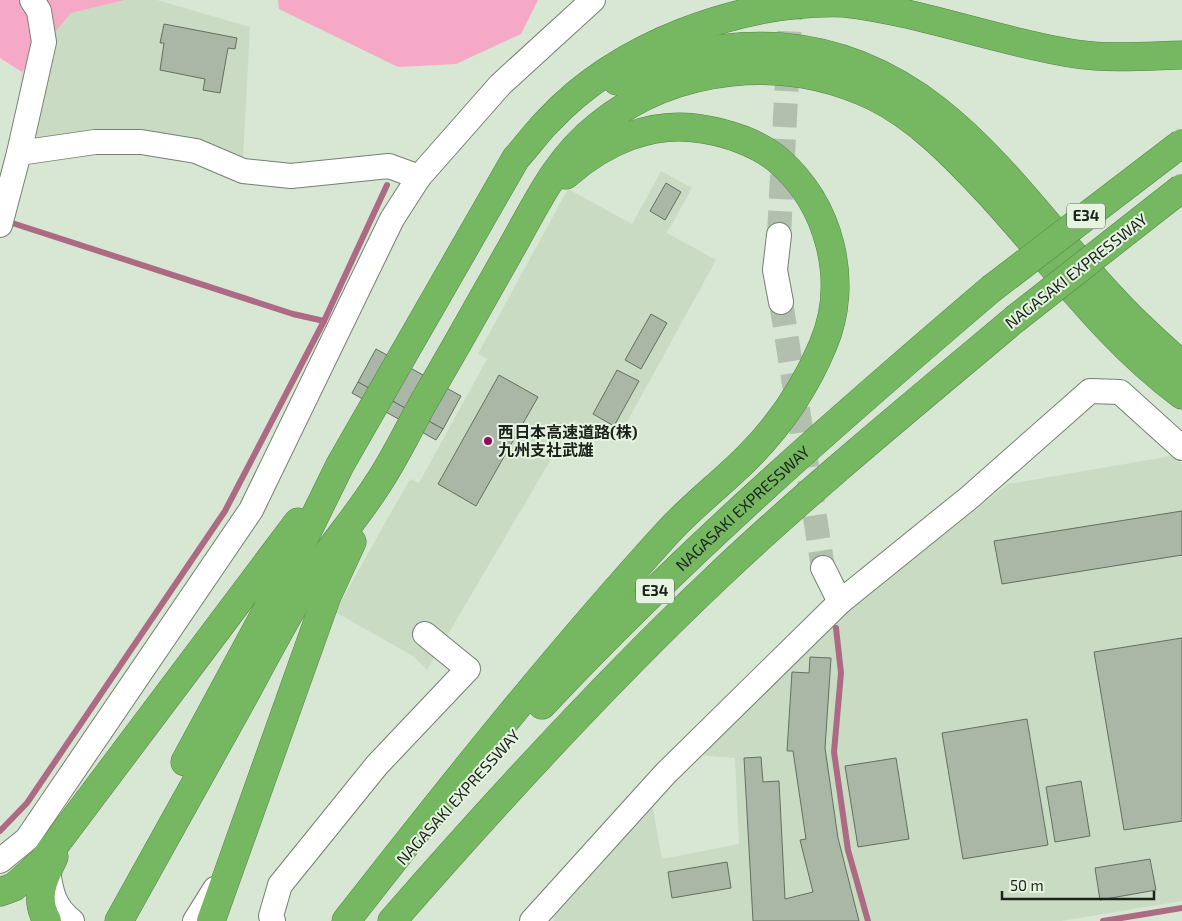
<svg xmlns="http://www.w3.org/2000/svg" width="1182" height="921" viewBox="0 0 1182 921" font-family="'Exo 2','Noto Sans JP',sans-serif">
  <rect width="100%" height="100%" fill="#d8e6d4"/>
  <g fill="#c9dcc3">
    <polygon points="125,0 157,0 250,27 242,177 190,156 136,148 11,159 22,72 71,13"/>
    <polygon points="661,171 692,188 667,233 716,260 615,444 574,420 427,670 413,656 335,612 410,479 419,483 487,359 478,354 568,189 632,224"/>
    <polygon points="1171,456 1182,464 1182,901 1061,921 554,921 553,911 652,804 662,859 739,844 735,758 700,755 831,625 1008,484"/>
  </g>
  <g fill="#f6a8c7">
    <polygon points="0,0 125,0 71,13 22,72 0,58"/>
    <polygon points="278,0 538,0 521,34 456,64 398,67 279,9"/>
  </g>
  <g fill="none" stroke-linecap="round" stroke-linejoin="round">
    <g stroke="#ac6a84" stroke-width="6">
      <polyline points="6,221 293,314 324,321"/>
      <polyline points="836,628 841,673 834,752 848,850 868,921"/>
      <polyline points="0,831 27,803 225,511 324,321 387,185"/>
      <polyline points="1103,921 1182,908"/>
    </g>
  </g>
  <g fill="#aab7a6" stroke="#636f5f">
    <polygon points="164,24 237,38 235,49 228,48 220,93 203,90 205,79 160,70 164,43 160,43"/>
    <polygon points="666,183 681,192 665,220 650,211"/>
    <polygon points="651,314 667,323 641,369 625,360"/>
    <polygon points="376,349 461,396 443,429 358,382"/>
    <polygon points="617,370 639,381 614,426 593,414"/>
    <polygon points="499,375 538,397 476,506 438,484"/>
    <polygon points="358,382 443,429 436,440 352,393"/>
    <polygon points="1182,511 1182,555 1002,584 994,541"/>
    <polygon points="1182,638 1182,821 1124,830 1094,652"/>
    <polygon points="810,657 831,658 825,748 838,838 859,921 753,921 744,758 761,757 763,782 779,781 785,899 813,892 800,840 806,839 793,751 787,751 792,672 809,673"/>
    <polygon points="1027,719 1048,845 963,859 942,733"/>
    <polygon points="896,758 909,839 858,847 845,766"/>
    <polygon points="1081,781 1090,836 1055,842 1046,787"/>
    <polygon points="1150,859 1156,890 1100,900 1095,868"/>
    <polygon points="727,862 731,888 672,898 668,872"/>
  </g>
  <g fill="none" stroke-linecap="round" stroke-linejoin="round">
    <g stroke="#b2bfaf" stroke-width="24" stroke-dasharray="24 12" stroke-linecap="butt">
      <polyline points="779,235 791,0"/>
      <polyline points="781,302 823,568"/>
    </g>
    <defs>
      <g id="minor">
        <polyline points="19,153 44,42 39,11 32,0"/>
        <polyline points="0,225 19,153 95,142 141,142 196,151 243,171 291,176 389,166 419,177"/>
        <polyline points="779,235 775,270 781,302"/>
        <polyline points="823,568 840,602"/>
        <polyline points="0,861 27,839 251,510 392,219 419,177 500,85 593,0"/>
        <path d="M48 871C51 892 54 907 72 921"/>
        <polyline points="195,921 215,889"/>
        <polyline points="273,921 271,916 280,885 377,765 468,669 425,634"/>
        <polyline points="532,921 665,774 840,602 970,497 1090,391 1120,392 1182,448"/>
      </g>
      <g id="highway">
        <path d="M617 81C669 55 723 43 781 47 938 59 1014 193 1111 297 1133 321 1157 343 1182 365"/>
        <path id="s1" d="M542 705C682 556 835 422 991 289"/>
        <path d="M185 762 286 575 340 465 516 158C527 146 537 132 548 121 619 45 739 0 844 3 923 12 998 42 1076 54 1111 59 1147 56 1182 55"/>
        <polyline points="0,892 14,887 43,861 298,522"/>
        <path d="M47 921C34 898 43 879 54 857"/>
        <path d="M119 921C160 846 202 771 244 696 264 659 283 622 305 587 326 551 355 520 377 485 394 460 407 432 422 405 451 355 480 304 508 254 535 207 555 160 598 126 675 64 784 54 873 96 918 118 954 156 987 191 1051 260 1106 339 1182 395"/>
        <polyline points="211,921 327,596 352,542"/>
        <path d="M346 921C450 788 555 656 669 531 693 505 722 483 747 458 779 426 806 386 823 345 850 282 830 204 778 160 758 143 728 133 702 129 652 120 603 142 566 175"/>
        <path d="M392 921C495 803 601 687 715 579 811 488 914 404 1015 319"/>
      </g>
    </defs>
    <use href="#minor" stroke="#758171" stroke-width="26"/>
    <use href="#highway" stroke="#568348" stroke-width="29"/>
    <use href="#minor" stroke="#fff" stroke-width="24"/>
    <use href="#highway" stroke="#75b861" stroke-width="28"/>
    <defs>
      <g id="highway-bridge">
        <polyline points="991,289 1182,143"/>
        <polyline points="1015,319 1182,188"/>
      </g>
    </defs>
    <use href="#highway-bridge" stroke="#568348" stroke-width="29" stroke-linecap="butt"/>
    <use href="#highway-bridge" stroke="#75b861" stroke-width="28"/>
  </g>
  <circle fill="#99095b" stroke="#e5f4e1" stroke-width="2" cx="488" cy="441" r="5"/>
  <g text-anchor="middle" stroke-width="4" stroke-linejoin="round" paint-order="stroke">
    <g fill="#e5f4e1" stroke="#586056" stroke-width="1">
      <rect x="1067" y="203.5" width="38" height="25" rx="4"/>
      <rect x="636" y="578.5" width="38" height="25" rx="4"/>
    </g>
    <g font-size="15" font-weight="bold" fill="#1c211b">
      <text x="1086" y="221">E34</text>
      <text x="655" y="596">E34</text>
    </g>
    <g font-size="16" fill="#1c211b" stroke="#e5f4e1">
      <text transform="translate(1076 271) rotate(-38)" y="6">NAGASAKI EXPRESSWAY</text>
      <text dy="6" stroke="none"><textPath href="#s1" startOffset="281">NAGASAKI EXPRESSWAY</textPath></text>
      <text transform="translate(458 797) rotate(-48)" y="6">NAGASAKI EXPRESSWAY</text>
    </g>
    <g font-size="16" font-weight="bold" fill="#1c211b" stroke="#e5f4e1" text-anchor="start">
      <text x="498" y="438">西日本高速道路(株)<tspan x="498" dy="18">九州支社武雄</tspan></text>
    </g>
  </g>
  <path d="M1002 891v8h152v-8" fill="none" stroke="#1c211b" stroke-width="2.5"/>
  <text x="1010" y="891" font-size="15" fill="#1c211b" stroke="#e5f4e1" stroke-width="4" paint-order="stroke">50 m</text>
</svg>
